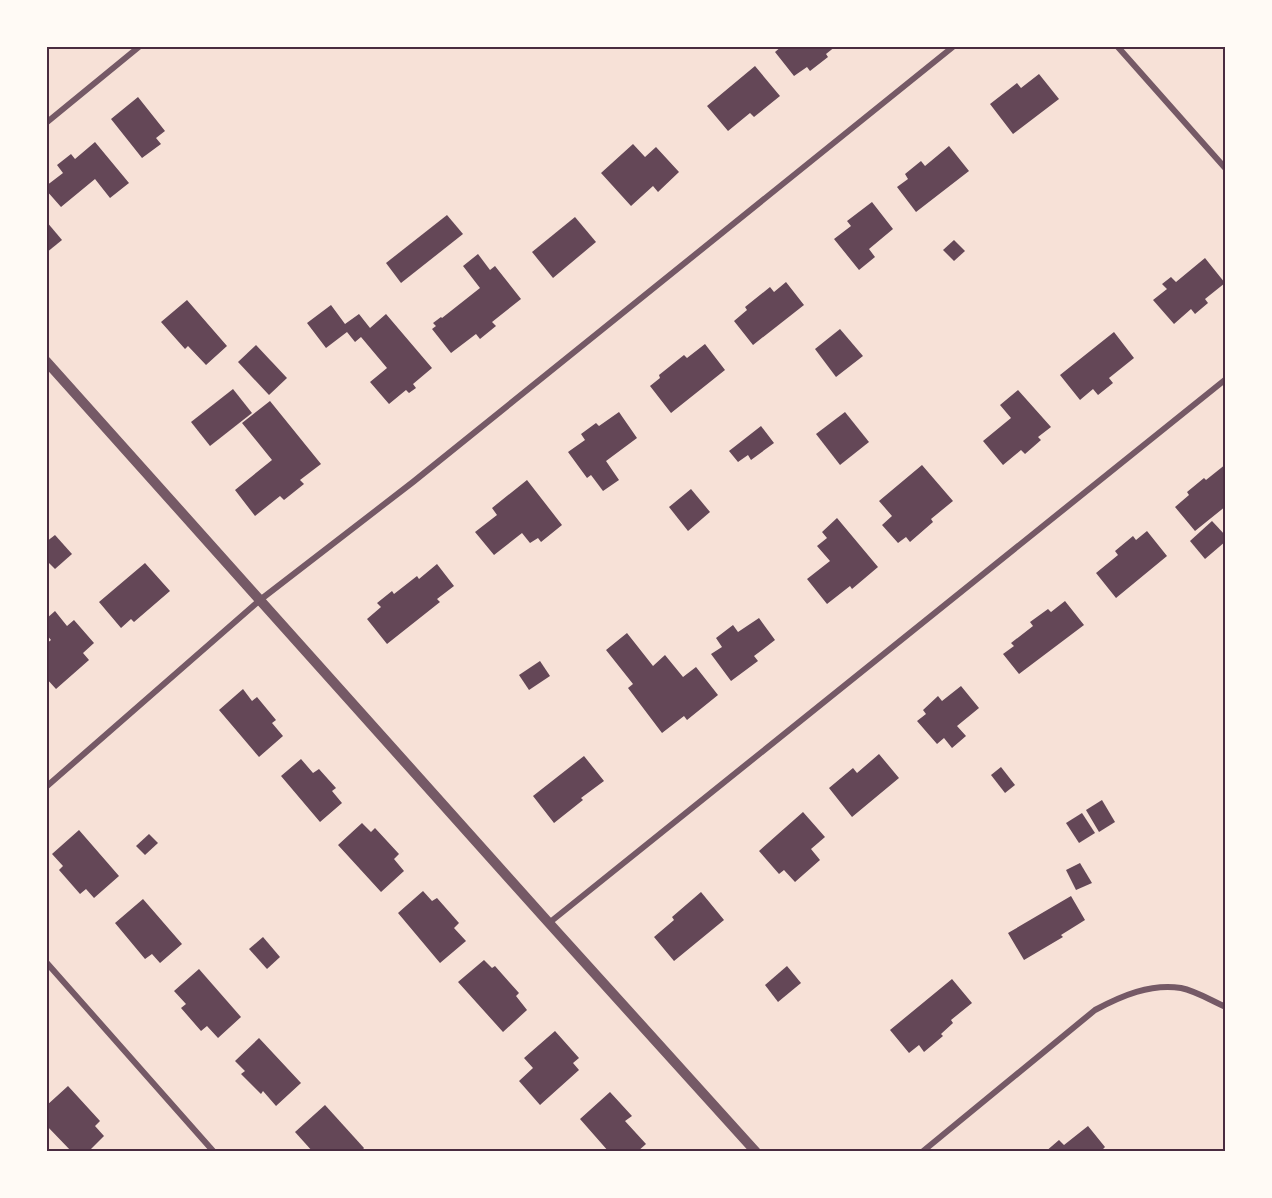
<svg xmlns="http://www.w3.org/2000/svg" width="1272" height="1198" viewBox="0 0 1272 1198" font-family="Commissioner,sans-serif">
  <rect width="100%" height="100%" fill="#f7e1d7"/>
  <g fill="#644757">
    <polygon points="782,46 836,46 826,54 828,57 810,71 807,67 794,76 775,52"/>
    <polygon points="755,66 780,96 754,117 750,113 728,131 707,106"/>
    <polygon points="1039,74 1059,99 1013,134 990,104 1017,83 1021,88"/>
    <polygon points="138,97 165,131 156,138 161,144 142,158 111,119"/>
    <polygon points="95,142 129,183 110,198 95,179 61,207 46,190 46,186 63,173 57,165 71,154 75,159"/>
    <polygon points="633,144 645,157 656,147 679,172 658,192 653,186 631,206 601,173"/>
    <polygon points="949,146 969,171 916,212 897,187 908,179 905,174 921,161 925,166"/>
    <polygon points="872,202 893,229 869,249 875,257 859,270 834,239 851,226 847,221"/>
    <polygon points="447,215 463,234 401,283 386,263"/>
    <polygon points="575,217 596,242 553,278 532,252"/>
    <polygon points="46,221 62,240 46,253"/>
    <polygon points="954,240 965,251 954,261 943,250"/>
    <polygon points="478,254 490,270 495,266 521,299 492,322 496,326 480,339 476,334 451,353 432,329 436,326 433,323 441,317 442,318 480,288 463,266"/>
    <polygon points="1205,258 1225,283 1205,299 1208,303 1195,314 1191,309 1174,324 1153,300 1167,289 1162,284 1171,277 1176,282"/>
    <polygon points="786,282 804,305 753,345 734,321 747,310 745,307 770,287 774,292"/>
    <polygon points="187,300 227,346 206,365 188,346 185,349 161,322"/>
    <polygon points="331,305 345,324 359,314 370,328 386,314 432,368 413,384 416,388 409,393 406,390 389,404 370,382 387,368 361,337 355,342 347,332 326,348 307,323"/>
    <polygon points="840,329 863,356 836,377 815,349"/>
    <polygon points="1114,332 1134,358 1109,378 1113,383 1098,395 1093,389 1080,400 1060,375"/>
    <polygon points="705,344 725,370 671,413 650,386 660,378 659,375 684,355 687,358"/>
    <polygon points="256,345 287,378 269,395 238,362"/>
    <polygon points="233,389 252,413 210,446 191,422"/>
    <polygon points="1018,390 1051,427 1038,437 1041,440 1025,454 1021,450 1003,465 983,441 1011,418 1000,405"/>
    <polygon points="270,401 321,464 300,480 304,484 284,500 280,496 255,516 235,490 272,460 242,423"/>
    <polygon points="619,412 637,438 606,461 619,480 603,491 591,475 587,478 568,452 585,440 581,434 596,423 599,426"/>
    <polygon points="845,412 869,442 840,465 816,434"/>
    <polygon points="761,426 774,443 751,460 748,455 738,462 729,451"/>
    <polygon points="1226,464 1226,506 1195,531 1175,507 1189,495 1187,492 1204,478 1206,480"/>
    <polygon points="922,465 953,501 931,519 933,522 910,542 906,537 898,543 882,525 892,516 879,501"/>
    <polygon points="527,480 562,525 541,542 538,538 530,543 522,533 494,555 475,532 497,515 492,508"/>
    <polygon points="691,489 710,512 688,531 669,507"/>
    <polygon points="837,518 878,567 852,589 850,586 827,604 807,579 830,561 817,546 827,538 822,532"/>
    <polygon points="1212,521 1226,536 1226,541 1205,559 1190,541"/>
    <polygon points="1147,531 1167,556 1116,598 1096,573 1118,555 1115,551 1133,536 1136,540"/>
    <polygon points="55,535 72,554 55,569 46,560 46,542"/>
    <polygon points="145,563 170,591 134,622 131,619 121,628 99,602"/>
    <polygon points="437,564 454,586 437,599 440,602 387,644 367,619 381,607 377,603 392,591 394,594 417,576 419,579"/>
    <polygon points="1065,601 1084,625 1019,674 1003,654 1014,646 1011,643 1033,626 1030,622 1048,609 1051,612"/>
    <polygon points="55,611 67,626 74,620 94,643 83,653 89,660 56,689 46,678 46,644 51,640 46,634 46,619"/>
    <polygon points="759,618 775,640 754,656 758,661 731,681 711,654 722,647 716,638 733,625 738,632"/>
    <polygon points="627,633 653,666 665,655 683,677 696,667 718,695 687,720 684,716 662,733 628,688 633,684 606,650"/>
    <polygon points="540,661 550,676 529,690 519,675"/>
    <polygon points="961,686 979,708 957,726 966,736 952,748 944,738 937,744 917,721 926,714 923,710 938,696 942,701"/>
    <polygon points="243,689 252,701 257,697 276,720 272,723 283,736 259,757 219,710"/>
    <polygon points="879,754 899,778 852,817 829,788 853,768 857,773"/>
    <polygon points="584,756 604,781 581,798 583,800 554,823 533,796"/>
    <polygon points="301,759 313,773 319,769 336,788 332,791 342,803 320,822 281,776"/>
    <polygon points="1001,767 1015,785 1005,793 991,775"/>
    <polygon points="1102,800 1115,822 1099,832 1086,810"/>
    <polygon points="803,812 825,837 811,849 820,860 795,882 784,870 779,874 759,851"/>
    <polygon points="1082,813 1095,833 1079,843 1066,823"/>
    <polygon points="362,823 371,832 375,828 399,854 394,859 404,871 381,892 338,845"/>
    <polygon points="79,830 119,876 94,898 86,889 80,894 59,870 63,866 52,854"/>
    <polygon points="149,834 158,843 145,855 136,846"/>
    <polygon points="1080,863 1092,883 1076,890 1066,870"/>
    <polygon points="423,891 432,901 437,898 459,923 454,928 466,941 440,963 398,913"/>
    <polygon points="701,892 724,920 674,961 654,937 674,920 672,917"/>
    <polygon points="1071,896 1085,920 1061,935 1063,937 1024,960 1008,933"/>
    <polygon points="143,899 182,944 160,963 152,954 145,959 115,923"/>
    <polygon points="263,937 280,957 267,969 249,949"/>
    <polygon points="484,960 492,968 495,966 519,993 516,996 527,1010 503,1032 458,982"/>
    <polygon points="787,966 801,983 778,1002 765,985"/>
    <polygon points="199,969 241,1017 218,1038 207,1026 201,1031 181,1008 186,1004 174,991"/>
    <polygon points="952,979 972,1003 951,1020 953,1023 941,1034 943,1036 924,1052 919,1045 909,1053 890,1030"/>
    <polygon points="555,1031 579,1058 573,1063 579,1070 540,1105 519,1081 533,1068 524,1058"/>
    <polygon points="259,1038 301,1083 276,1106 263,1091 261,1094 241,1074 245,1071 235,1061"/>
    <polygon points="68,1086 100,1121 95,1126 104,1136 88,1152 72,1152 46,1125 46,1106"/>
    <polygon points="610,1092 632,1116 625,1121 646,1144 637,1152 609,1152 580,1119"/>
    <polygon points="325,1105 364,1148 361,1152 313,1152 295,1132"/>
    <polygon points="1088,1126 1105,1147 1100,1152 1045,1152 1059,1140 1064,1145"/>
  </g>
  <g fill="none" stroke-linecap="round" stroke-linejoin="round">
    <g stroke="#755966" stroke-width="6">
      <polyline points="1117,46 1226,169"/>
      <polyline points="46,123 140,46"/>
      <polyline points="46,787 260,600 413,482 954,46"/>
      <polyline points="549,923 1226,379"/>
      <polyline points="46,962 214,1152"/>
      <path d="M922 1152 1095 1010C1121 996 1151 983 1181 988 1196 991 1212 1001 1226 1007"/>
    </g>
    <polyline stroke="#755966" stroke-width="10" points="46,361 549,923 756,1152"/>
  </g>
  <rect width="1272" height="1198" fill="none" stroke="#fffaf5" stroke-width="96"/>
  <rect x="48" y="48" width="1176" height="1102" fill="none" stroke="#4a2c40" stroke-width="2"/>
</svg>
